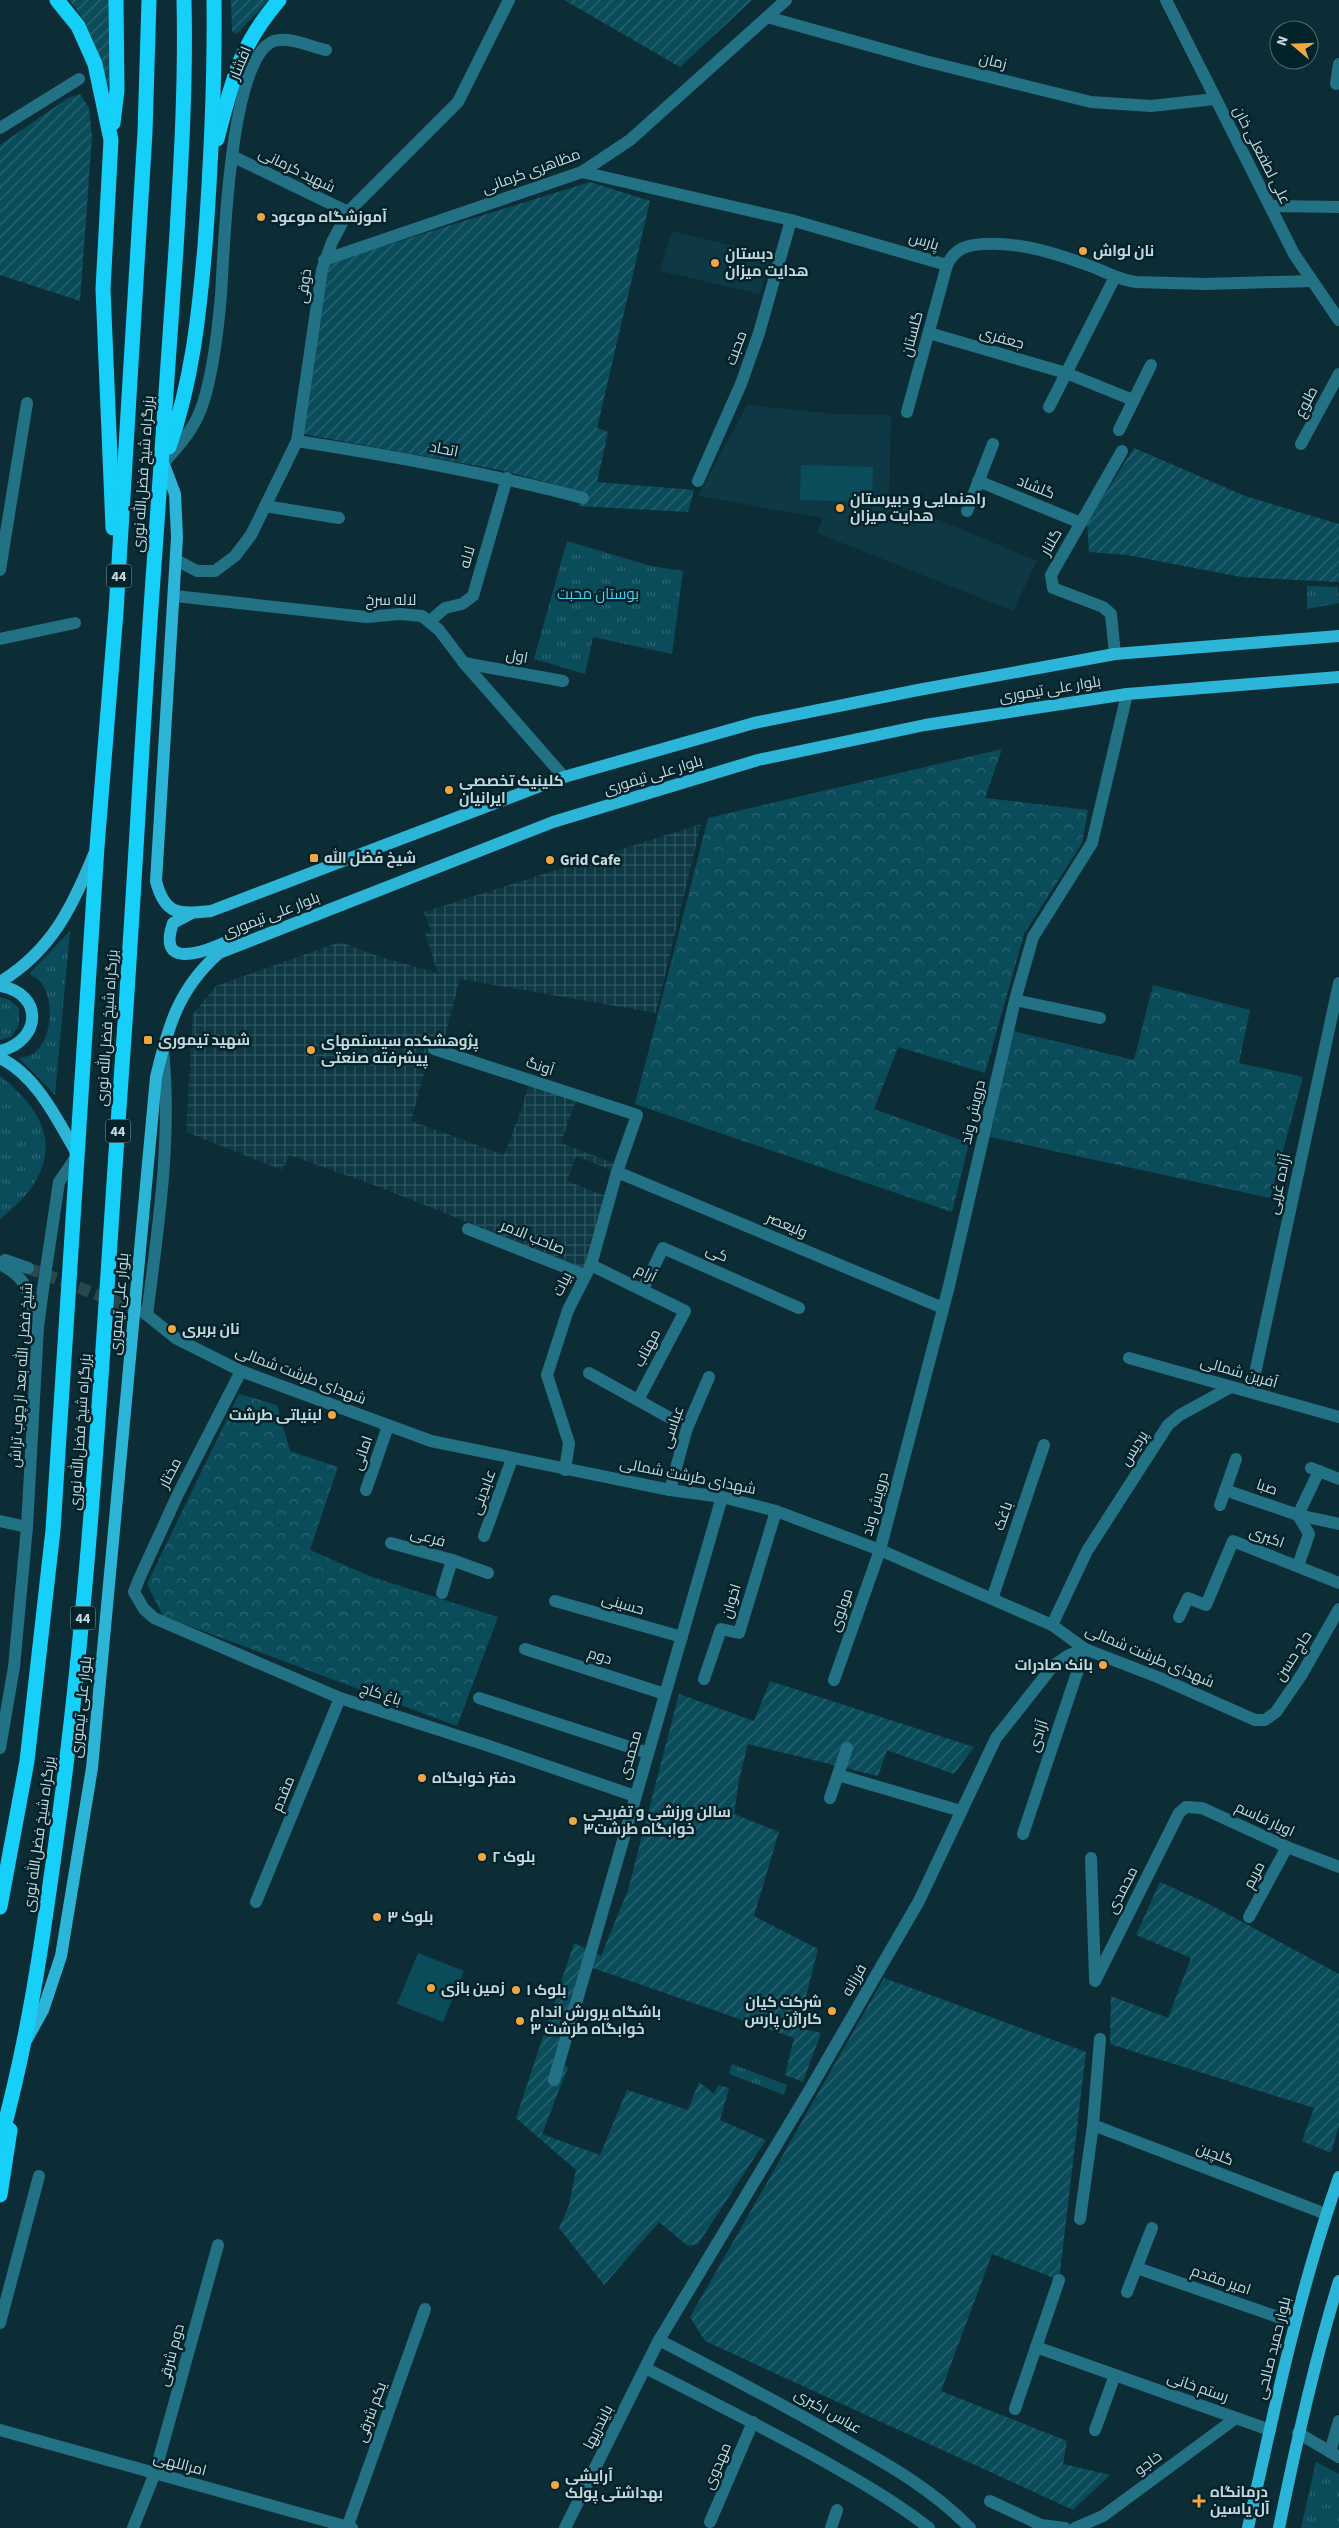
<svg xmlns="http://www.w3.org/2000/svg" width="1339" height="2528" viewBox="0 0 1339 2528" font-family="'Source Sans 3',Cairo,sans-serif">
  <defs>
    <pattern id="industrial-grid" width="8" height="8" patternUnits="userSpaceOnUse" patternTransform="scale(1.25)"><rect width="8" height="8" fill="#0e3944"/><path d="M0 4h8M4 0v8" fill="none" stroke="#30555f"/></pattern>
    <pattern id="grass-tufts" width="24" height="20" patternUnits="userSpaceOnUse" patternTransform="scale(1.25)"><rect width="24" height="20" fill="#0b4c5b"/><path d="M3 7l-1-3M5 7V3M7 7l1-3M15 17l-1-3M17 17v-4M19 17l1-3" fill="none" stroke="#2d6572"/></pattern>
    <pattern id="forest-crowns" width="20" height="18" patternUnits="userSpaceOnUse" patternTransform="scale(1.25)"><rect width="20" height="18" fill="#0b4c5b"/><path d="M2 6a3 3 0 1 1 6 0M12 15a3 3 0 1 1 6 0" fill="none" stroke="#2d6572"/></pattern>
    <pattern id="garden-furrows" width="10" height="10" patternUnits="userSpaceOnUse" patternTransform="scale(1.25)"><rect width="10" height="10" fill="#0b4c5b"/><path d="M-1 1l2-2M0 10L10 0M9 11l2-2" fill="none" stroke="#2d6572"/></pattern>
  </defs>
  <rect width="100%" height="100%" fill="#0d2d36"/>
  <g fill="#0e3944">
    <polygon points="672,231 771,255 760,294 660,271"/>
    <polygon points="747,405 835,414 891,415 889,499 1037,561 1013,611 817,533 823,518 698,496"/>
  </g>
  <polygon fill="url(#industrial-grid)" points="701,824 656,1013 460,979 442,1048 430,1051 411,1121 504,1155 523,1105 528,1086 577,1097 561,1143 616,1164 614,1171 576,1156 567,1181 608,1197 586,1269 379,1187 289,1155 282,1170 186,1132 193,1014 216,986 340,942 383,958 438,973 425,933 431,931 424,912"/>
  <g fill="url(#grass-tufts)">
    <polygon points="567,541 651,566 683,571 672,654 593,637 585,674 534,659"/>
    <polygon points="1307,586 1338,587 1339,603 1307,609"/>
    <path d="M70 931 55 1095 19 1058C24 1057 31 1056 34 1053 53 1039 55 997 39 980 36 977 32 976 29 974Z"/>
    <polygon points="0,997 9,1000 19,1008 19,1025 11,1037 0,1040"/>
    <path d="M0 1076C37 1105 63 1142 32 1187 24 1199 10 1210 0 1220Z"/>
    <polygon points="732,2064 787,2085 784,2095 729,2074"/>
    <polygon points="1316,2462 1339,2474 1339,2528 1301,2528"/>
  </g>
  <g fill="url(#forest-crowns)">
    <polygon points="1002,749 985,798 1088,810 1082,843 1024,934 985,1073 898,1047 874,1109 969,1143 952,1212 635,1104 708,818"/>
    <polygon points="1153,985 1250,1010 1239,1063 1303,1077 1270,1198 990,1137 1013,1031 1134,1060"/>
    <polygon points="239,1394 277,1405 290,1451 338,1467 310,1550 372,1577 498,1617 457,1726 163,1616 147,1584"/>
  </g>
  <g fill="url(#garden-furrows)">
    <path d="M69 0H111L113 42 108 94C100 60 93 27 69 0Z"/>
    <polygon points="231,0 269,0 237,34 232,31"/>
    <polygon points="564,0 752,0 680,67"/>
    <polygon points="80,94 89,108 92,137 80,301 0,275 0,145 68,98"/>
    <polygon points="590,182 650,201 597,428 608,432 597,482 694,490 688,512 579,506 583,492 500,470 303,434 329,263"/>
    <polygon points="1134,448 1245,496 1339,524 1339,582 1241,577 1127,555 1089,552 1087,522"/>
    <polygon points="770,1681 974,1747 954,1774 887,1750 878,1776 748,1744 739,1780 734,1814 779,1832 754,1916 818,1949 798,2028 821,2033 803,2082 785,2075 794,2038 593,1968 553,2059 568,2067 542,2134 600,2155 627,2090 688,2110 699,2082 714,2094 718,2085 729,2088 720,2120 766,2140 698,2244 688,2246 659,2222 604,2285 559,2228 569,2205 576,2170 516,2118 574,1943 601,1956 628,1890 679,1694 754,1721"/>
    <polygon points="1160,1882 1209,1904 1339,1974 1339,2126 1331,2153 1302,2141 1314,2108 1110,2044 1111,1996 1168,2018 1191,1958 1136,1935"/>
    <polygon points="884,1978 1086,2052 1059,2280 992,2254 941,2391 1067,2441 1063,2464 1110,2475 1073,2510 705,2341 690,2317"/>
  </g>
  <g fill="#0b4c5b">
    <polygon points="801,465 873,467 872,502 800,500"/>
    <polygon points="418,1953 464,1971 443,2022 397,2004"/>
  </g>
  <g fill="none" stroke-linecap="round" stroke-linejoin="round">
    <polyline stroke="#29474f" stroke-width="12" stroke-dasharray="12 6" stroke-linecap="butt" points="28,1268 143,1312"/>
    <g stroke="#237185" stroke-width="12">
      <polyline points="1166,0 1294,254 1339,320"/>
      <polyline points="767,17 925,61 1091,102 1151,106 1215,99"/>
      <polyline points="1336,84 1339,64"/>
      <polyline points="0,128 79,79"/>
      <polyline points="232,156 348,212"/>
      <polyline points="582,172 791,220 947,265"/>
      <polyline points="1271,206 1339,207"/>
      <polyline points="324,260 582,172 630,140 786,0"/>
      <polyline points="929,333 1066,373 1133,400"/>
      <polyline points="1049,407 1115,277"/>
      <path d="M907 412 947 265C955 248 967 245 984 244 1022 242 1058 254 1093 267 1108 273 1120 280 1136 282L1205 284 1311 281"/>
      <polyline points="1119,430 1151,365"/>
      <path d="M297 441C393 456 489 473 583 498"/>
      <polyline points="1301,444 1339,374"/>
      <path d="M166 460C183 441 197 425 204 400 214 367 218 330 221 295 224 252 229 56 274 41 289 36 311 47 326 50"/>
      <polyline points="698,481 741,384 759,333 791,220"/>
      <polyline points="978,481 1081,523"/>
      <polyline points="265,506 339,518"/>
      <polyline points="967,511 993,444"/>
      <polyline points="176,560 197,571 215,571 235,556 251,535 297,441 322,270 332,242 348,212 458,102 509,0"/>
      <polyline points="0,570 27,403"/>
      <polyline points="175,596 366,617 400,614 422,616 439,630 464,663 564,777"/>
      <polyline points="430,621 445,608 462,604 473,596 507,478"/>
      <polyline points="0,639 75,623"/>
      <polyline points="1115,654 1111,614 1103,607 1053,588 1051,575 1122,451"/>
      <polyline points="464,663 563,681"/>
      <polyline points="1015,1000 1100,1018"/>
      <polyline points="434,1049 637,1115 617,1172 591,1265 568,1310 547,1375 569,1443 565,1470"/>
      <polyline points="617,1172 943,1308"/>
      <polyline points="468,1229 585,1275"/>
      <polyline points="5,1260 28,1268"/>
      <path d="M0 1264C28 1279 28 1290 36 1320"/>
      <polyline points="591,1265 685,1311 638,1400"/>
      <polyline points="643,1289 663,1248 799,1308"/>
      <path d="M143 1312 147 1315C158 1228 172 1138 163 1051"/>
      <polyline points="147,1315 177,1339 241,1371 431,1441 670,1490 722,1497 776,1511 880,1550 992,1599 1052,1625 1085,1649 1160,1678 1255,1720 1265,1720 1276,1712 1302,1674 1339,1609"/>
      <polyline points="1129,1358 1339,1417"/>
      <polyline points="241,1371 178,1494 139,1579 134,1592 144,1609 154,1618 340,1698 486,1745 635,1796"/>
      <polyline points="589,1373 670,1418"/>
      <polyline points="1251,1392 1339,983"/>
      <polyline points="1311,1468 1339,1479"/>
      <polyline points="366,1490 388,1426"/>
      <polyline points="670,1490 687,1428 709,1377"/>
      <polyline points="1225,1490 1298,1515 1339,1524"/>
      <polyline points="1220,1505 1236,1459"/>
      <polyline points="1298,1515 1319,1471"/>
      <polyline points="0,1521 27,1527"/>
      <polyline points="484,1536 512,1459"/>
      <polyline points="391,1543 452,1560 442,1593"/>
      <polyline points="452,1560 488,1573"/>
      <polyline points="1298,1566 1309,1534 1298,1515"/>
      <polyline points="992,1599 1044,1445"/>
      <polyline points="555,1601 682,1637"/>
      <polyline points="1179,1617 1188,1598 1206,1605 1233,1541 1339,1583"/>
      <polyline points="1052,1625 1087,1551 1168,1425 1180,1415 1231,1387"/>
      <polyline points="525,1649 665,1694"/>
      <polyline points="704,1679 721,1629 739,1633 776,1511"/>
      <polyline points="834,1680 880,1550 949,1286 1015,1000 1033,937 1092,843 1127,694"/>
      <polyline points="479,1698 648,1753"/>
      <polyline points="0,1748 14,1667 27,1527 38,1327 43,1289 59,1182 76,1157"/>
      <polyline points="838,1775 961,1811"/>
      <polyline points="830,1798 847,1748"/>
      <polyline points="1023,1834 1085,1649"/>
      <polyline points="1091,1858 1095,1978"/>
      <polyline points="256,1902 340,1698"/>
      <polyline points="1249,1917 1287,1847"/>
      <polyline points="1095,1981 1179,1813 1186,1807 1202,1808 1287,1847 1339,1867"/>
      <polyline points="554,2080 722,1497"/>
      <polyline points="1093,2125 1326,2214"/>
      <polyline points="1080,2219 1093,2125 1100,2039"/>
      <polyline points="1137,2268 1295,2323"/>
      <polyline points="1127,2292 1152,2228"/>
      <polyline points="0,2323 39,2176"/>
      <path d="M659 2340C722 2373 785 2405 846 2441 891 2466 934 2491 970 2528"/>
      <polyline points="1036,2347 1270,2430"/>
      <path d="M645 2368C705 2398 764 2428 822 2460 859 2481 896 2502 929 2528"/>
      <polyline points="1015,2409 1059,2280"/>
      <polyline points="0,2430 352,2528"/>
      <polyline points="1095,2430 1115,2375"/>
      <polyline points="1298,2433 1339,2457"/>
      <polyline points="1330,2452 1339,2421"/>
      <polyline points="990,2501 1041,2525 1065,2528"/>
      <polyline points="710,2522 753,2422"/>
      <polyline points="133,2528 155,2473 218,2245"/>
      <polyline points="347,2528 425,2309"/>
      <polyline points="565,2528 659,2340 809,2091 919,1901 996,1738 1053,1666 1069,1655 1085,1649"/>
      <polyline points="831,2528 837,2510"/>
      <polyline points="1075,2528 1103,2516 1236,2418"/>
    </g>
    <g stroke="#2cb5d6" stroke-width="12">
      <path d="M163 462 175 494 177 537 156 881C165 916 179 914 211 911L564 777 754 723 918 690 1115 654 1339 636"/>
      <path d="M192 913 173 923C157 969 201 953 224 943"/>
      <path d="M0 982C51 951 72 908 94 854"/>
      <path d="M0 986C45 994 41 1041 0 1051"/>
      <path d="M0 1058C36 1075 57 1119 76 1152"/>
      <path d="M27 2039 43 2010 61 1956 92 1768 156 1077C168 1027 178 989 219 953L553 822 758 760 925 725 1127 694 1339 677"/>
      <path d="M1248 2528C1274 2410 1299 2291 1339 2177"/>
      <path d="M1279 2528C1296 2444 1314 2362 1339 2281"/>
    </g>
    <g stroke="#16d0f9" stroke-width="15">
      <polyline points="57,0 78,26 95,64 111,140 103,289 113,528"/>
      <polyline points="113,123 117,90 116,0"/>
      <path d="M217 139C233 80 238 48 279 0"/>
      <path d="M169 447C192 382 199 315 205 246 211 164 215 82 214 0"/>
      <polyline points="0,1907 27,1761 53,1530 97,847 116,612 145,132 149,0"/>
      <path d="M0 2142C28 2042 43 1938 57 1834 92 1584 103 1332 121 1080 134 903 142 727 155 551 162 450 170 349 176 249 181 166 186 83 184 0"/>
      <polyline points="0,2195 10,2130"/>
    </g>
  </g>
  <g fill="#f3a542" stroke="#03232b" stroke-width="2">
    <circle cx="261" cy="217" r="5"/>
    <circle cx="1083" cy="251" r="5"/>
    <circle cx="715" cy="263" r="5"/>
    <circle cx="840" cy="508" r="5"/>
    <circle cx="449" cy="790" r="5"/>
    <rect x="309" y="853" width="10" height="10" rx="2.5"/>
    <circle cx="550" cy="860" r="5"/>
    <rect x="143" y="1035" width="10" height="10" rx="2.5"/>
    <circle cx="311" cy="1050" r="5"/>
    <circle cx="172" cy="1329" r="5"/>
    <circle cx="332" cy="1415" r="5"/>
    <circle cx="1103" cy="1665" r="5"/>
    <circle cx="422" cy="1778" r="5"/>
    <circle cx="573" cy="1821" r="5"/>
    <circle cx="482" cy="1857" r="5"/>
    <circle cx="377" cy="1917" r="5"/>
    <circle cx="431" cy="1988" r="5"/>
    <circle cx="516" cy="1990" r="5"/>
    <circle cx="832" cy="2011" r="5"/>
    <circle cx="520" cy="2021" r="5"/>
    <circle cx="555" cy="2485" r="5"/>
    <path d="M1196.5 2493.5h5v5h5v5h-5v5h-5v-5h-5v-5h5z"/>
  </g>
  <g text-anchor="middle" stroke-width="5" stroke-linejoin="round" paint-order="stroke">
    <g fill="#03232b" stroke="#8ca2a8" stroke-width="1">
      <rect x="106.5" y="564.5" width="25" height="23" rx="4"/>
      <rect x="105.5" y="1119.5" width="25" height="23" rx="4"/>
      <rect x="70.5" y="1606.5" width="25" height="23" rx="4"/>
    </g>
    <g font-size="14" font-weight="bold" fill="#c6d8dd">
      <text x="119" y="581">44</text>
      <text x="118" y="1136">44</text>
      <text x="83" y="1623">44</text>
    </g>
    <g font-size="15" fill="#c6d8dd" stroke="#03232b">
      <text transform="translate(993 61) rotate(14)" y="5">زمان</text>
      <text transform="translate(240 63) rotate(-67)" y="5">افشار</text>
      <text transform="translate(1262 155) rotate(63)" y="5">علی لطفعلی خان</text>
      <text transform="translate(297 170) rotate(26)" y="5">شهید کرمانی</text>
      <text transform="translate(531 171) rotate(-20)" y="5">مظاهری کرمانی</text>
      <text transform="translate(924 241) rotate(17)" y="5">پارس</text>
      <text transform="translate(304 286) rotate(-82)" y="5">ذوقی</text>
      <text transform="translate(912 334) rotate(-75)" y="5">گلستان</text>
      <text transform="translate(1002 338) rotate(16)" y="5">جعفری</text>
      <text transform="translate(736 348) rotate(-70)" y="5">محبت</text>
      <text transform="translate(1306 402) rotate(-62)" y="5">طلوع</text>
      <text transform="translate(444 449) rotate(11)" y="5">اتحاد</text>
      <text transform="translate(143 474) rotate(-86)" y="5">بزرگراه شیخ فضل‌الله نوری</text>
      <text transform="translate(1036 487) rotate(22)" y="5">گلشاد</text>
      <text transform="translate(1051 542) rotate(-60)" y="5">گلنار</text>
      <text transform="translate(467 557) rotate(-74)" y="5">لاله</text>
      <text x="391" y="605">لاله سرخ</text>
      <text transform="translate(517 656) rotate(10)" y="5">اول</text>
      <text transform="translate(1050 689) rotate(-9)" y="5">بلوار علی تیموری</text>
      <text transform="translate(653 775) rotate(-17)" y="5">بلوار علی تیموری</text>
      <text transform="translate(271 915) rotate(-21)" y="5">بلوار علی تیموری</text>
      <text transform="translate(107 1028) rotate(-86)" y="5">بزرگراه شیخ فضل‌الله نوری</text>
      <text transform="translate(540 1066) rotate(18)" y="5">آونگ</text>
      <text transform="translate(973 1112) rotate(-77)" y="5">درویش‌ وند</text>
      <text transform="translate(1279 1184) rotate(-78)" y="5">آزاده غربی</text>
      <text transform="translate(787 1225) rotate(23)" y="5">ولیعصر</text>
      <text transform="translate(533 1237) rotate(22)" y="5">صاحب الامر</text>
      <text transform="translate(717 1253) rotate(24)" y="5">کی</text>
      <text transform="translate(646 1273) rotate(26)" y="5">آرام</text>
      <text transform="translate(562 1284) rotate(-64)" y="5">بیات</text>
      <text transform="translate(119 1304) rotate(-85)" y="5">بلوار علی تیموری</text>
      <text transform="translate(647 1348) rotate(-62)" y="5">مهتاب</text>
      <text transform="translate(1239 1372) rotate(16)" y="5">آفرین شمالی</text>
      <text transform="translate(21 1375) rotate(-86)" y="5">شیخ فضل الله بعد از چوب تراش</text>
      <text transform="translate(301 1375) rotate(21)" y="5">شهدای طرشت شمالی</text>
      <text transform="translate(672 1427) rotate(-71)" y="5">عباسی</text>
      <text transform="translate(80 1432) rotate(-86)" y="5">بزرگراه شیخ فضل‌الله نوری</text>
      <text transform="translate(1134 1448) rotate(-58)" y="5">پردیس</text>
      <text transform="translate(362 1453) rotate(-71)" y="5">امانی</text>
      <text transform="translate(170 1473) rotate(-63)" y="5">مختار</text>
      <text transform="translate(688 1476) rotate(11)" y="5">شهدای طرشت شمالی</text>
      <text transform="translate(1267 1487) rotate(18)" y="5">صبا</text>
      <text transform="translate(483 1492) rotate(-70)" y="5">عابدینی</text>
      <text transform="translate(875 1504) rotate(-75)" y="5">درویش‌ وند</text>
      <text transform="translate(1003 1516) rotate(-71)" y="5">باغک</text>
      <text transform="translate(428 1537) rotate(16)" y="5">فرعی</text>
      <text transform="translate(1267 1537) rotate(20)" y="5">اکبری</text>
      <text transform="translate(731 1601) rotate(-73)" y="5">اخوان</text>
      <text transform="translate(623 1604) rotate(16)" y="5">حسینی</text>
      <text transform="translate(841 1610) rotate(-71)" y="5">مولوی</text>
      <text transform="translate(600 1656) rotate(18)" y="5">دوم</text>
      <text transform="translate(1150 1656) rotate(23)" y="5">شهدای طرشت شمالی</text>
      <text transform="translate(1293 1656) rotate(-58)" y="5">حاج حسن</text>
      <text transform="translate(381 1694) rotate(18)" y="5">باغ کاج</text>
      <text transform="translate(81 1707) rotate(-84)" y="5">بلوار علی تیموری</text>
      <text transform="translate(1038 1736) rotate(-72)" y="5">آزادی</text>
      <text transform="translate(630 1755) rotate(-74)" y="5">محمدی</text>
      <text transform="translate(283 1794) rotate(-68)" y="5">مقدم</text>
      <text transform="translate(1265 1819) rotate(25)" y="5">اویار قاسم</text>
      <text transform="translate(39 1834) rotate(-82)" y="5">بزرگراه شیخ فضل‌الله نوری</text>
      <text transform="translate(1254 1875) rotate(-62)" y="5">مریم</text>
      <text transform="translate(1122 1890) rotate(-63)" y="5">محمدی</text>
      <text transform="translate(854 1980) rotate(-60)" y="5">فرزانه</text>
      <text transform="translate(1215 2154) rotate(21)" y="5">گلچین</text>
      <text transform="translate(1221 2280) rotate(19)" y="5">امیر مقدم</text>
      <text transform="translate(1273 2348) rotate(-76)" y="5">بلوار حمید صالحی</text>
      <text transform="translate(171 2355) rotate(-75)" y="5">دوم شرقی</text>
      <text transform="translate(1198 2387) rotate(19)" y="5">رستم خانی</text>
      <text transform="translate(828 2411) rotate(30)" y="5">عباس اکبری</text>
      <text transform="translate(371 2412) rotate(-70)" y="5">یکم شرقی</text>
      <text transform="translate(598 2427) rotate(-63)" y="5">بایندریها</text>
      <text transform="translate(1148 2463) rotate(-36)" y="5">خاجو</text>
      <text transform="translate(180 2464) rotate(15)" y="5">امراللهی</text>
      <text transform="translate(717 2466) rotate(-67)" y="5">مهدوی</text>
    </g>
    <g font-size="15" font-weight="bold" fill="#c6d8dd" stroke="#03232b" text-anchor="start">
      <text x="271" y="222">آموزشگاه موعود</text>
      <text x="1093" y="256">نان لواش</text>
      <text x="725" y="259">دبستان<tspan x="725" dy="17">هدایت میزان</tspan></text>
      <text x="850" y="504">راهنمایی و دبیرستان<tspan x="850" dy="17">هدایت میزان</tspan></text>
      <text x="459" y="786">کلینیک تخصصی<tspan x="459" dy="17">ایرانیان</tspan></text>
      <text x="324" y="863">شیخ فضل الله</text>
      <text x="560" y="865">Grid Cafe</text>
      <text x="158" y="1045">شهید تیموری</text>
      <text x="321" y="1046">پژوهشکده سیستمهای<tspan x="321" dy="17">پیشرفته صنعتی</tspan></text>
      <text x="182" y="1334">نان بربری</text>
      <text x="322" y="1420" text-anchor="end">لبنیاتی طرشت</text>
      <text x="1093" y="1670" text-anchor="end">بانک صادرات</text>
      <text x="432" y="1783">دفتر خوابگاه</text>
      <text x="583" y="1817">سالن ورزشی و تفریحی<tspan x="583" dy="17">خوابگاه طرشت۳</tspan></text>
      <text x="492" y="1862">بلوک ۲</text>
      <text x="387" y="1922">بلوک ۳</text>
      <text x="441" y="1993">زمین بازی</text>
      <text x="526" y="1995">بلوک ۱</text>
      <text x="822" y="2007" text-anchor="end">شرکت کیان‌<tspan x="822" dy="17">کاراژن پارس</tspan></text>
      <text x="530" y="2017">باشگاه پرورش اندام<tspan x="530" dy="17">خوابگاه طرشت ۳</tspan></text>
      <text x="565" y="2481">آرایشی<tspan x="565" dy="17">بهداشتی پولک</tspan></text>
      <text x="1210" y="2497">درمانگاه<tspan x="1210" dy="17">آل یاسین</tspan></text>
    </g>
    <g font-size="15" fill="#55d0f0" stroke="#03232b">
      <text x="598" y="599">بوستان محبت</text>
    </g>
  </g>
  <g transform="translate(1294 45) rotate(289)"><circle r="24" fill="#03232b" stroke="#516b72"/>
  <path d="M0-4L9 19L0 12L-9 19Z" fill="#f3a542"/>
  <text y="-8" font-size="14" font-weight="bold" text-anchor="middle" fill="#c6d8dd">N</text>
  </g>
</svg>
